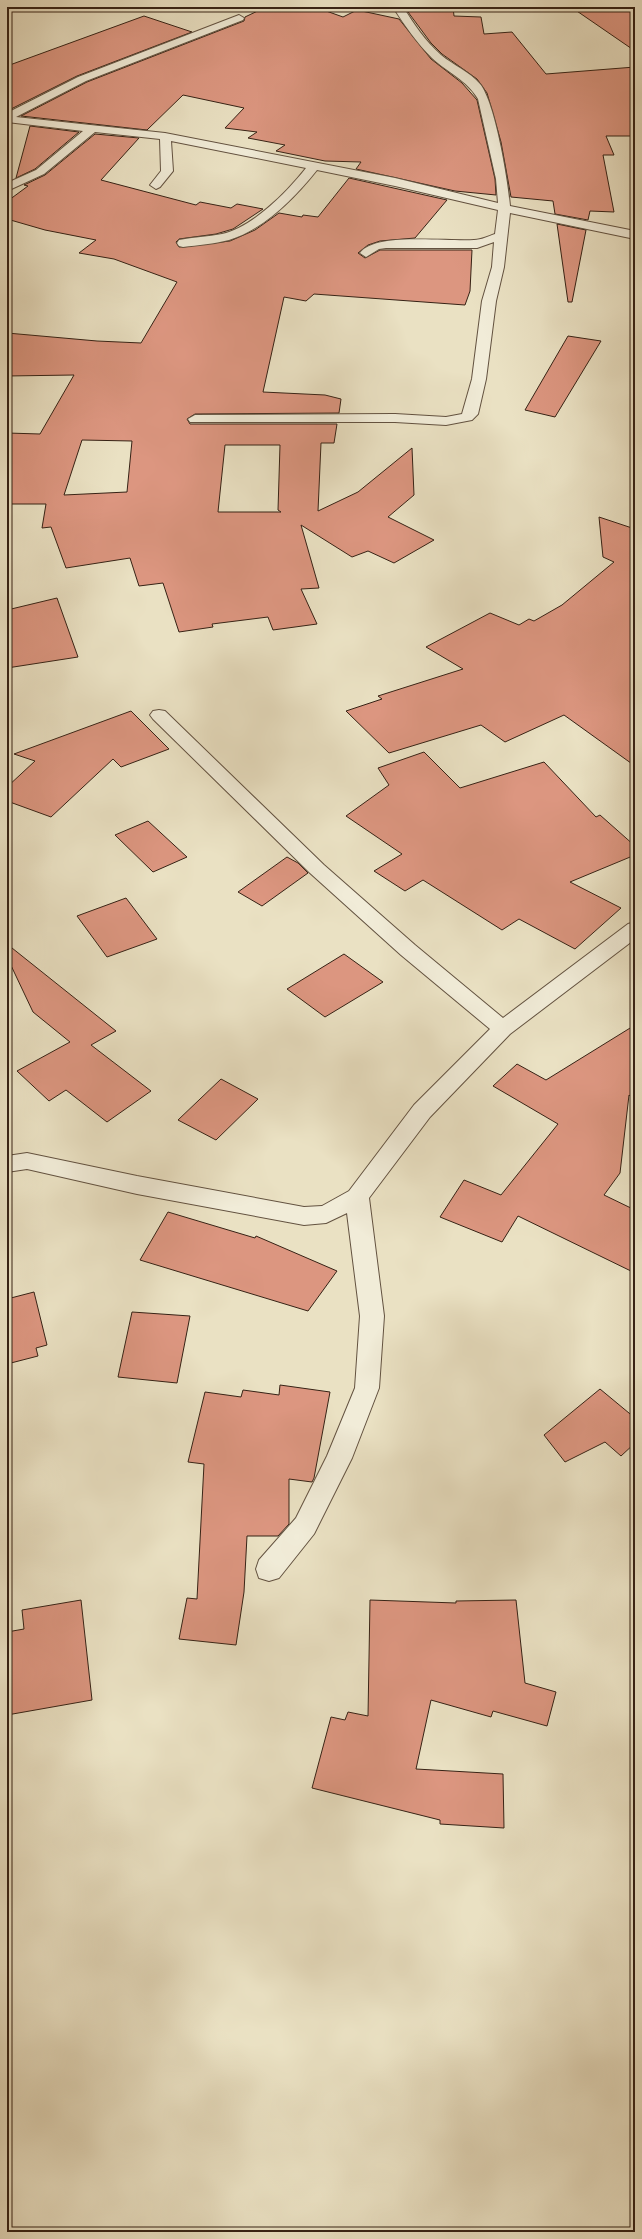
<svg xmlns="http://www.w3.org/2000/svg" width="642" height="2239" viewBox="0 0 642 2239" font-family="'Sorts Mill Goudy',serif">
  <rect width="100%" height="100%" fill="#eae1c3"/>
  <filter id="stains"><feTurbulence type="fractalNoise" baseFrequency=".005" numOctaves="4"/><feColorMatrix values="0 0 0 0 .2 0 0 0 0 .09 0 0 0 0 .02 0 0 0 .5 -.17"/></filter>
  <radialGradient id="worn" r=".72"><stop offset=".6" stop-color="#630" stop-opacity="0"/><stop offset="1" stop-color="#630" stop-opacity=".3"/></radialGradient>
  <g fill="#dc9680" stroke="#362215" fill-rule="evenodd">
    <polygon points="266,7 294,9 315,7 343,17 357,10 399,19 431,59 462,83 477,100 495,179 496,195 455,191 356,169 361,162 325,161 276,151 285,145 248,138 257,132 225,128 244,108 183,95 147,130 21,116 87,82 244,21 245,17"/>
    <polygon points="408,7 453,7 454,16 481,17 484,34 512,32 546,74 635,67 635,136 606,136 614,155 603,155 614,212 590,211 588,220 555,214 553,201 511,197 501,142 487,93 477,79 442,54 431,43 408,12"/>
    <polygon points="571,7 635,7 635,51"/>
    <polygon points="144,16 192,32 77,76 7,111 7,66"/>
    <polygon points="30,126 79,132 35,169 16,178"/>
    <path d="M95 134 139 138 101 180 196 205 200 202 231 208 237 204 263 209 233 229 216 234 179 239 176 242 179 247 230 241 255 230 279 213 302 217 303 215 318 217 349 178 447 200 415 238 380 241 368 245 358 253 365 258 380 250H472L470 291 465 305 314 294 306 301 284 297 263 392 325 395 341 399 339 413 195 414 187 419 190 424H337L334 443H321L318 511 358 492 412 448 414 495 388 517 434 540 394 563 368 551 352 557 301 525 319 588 301 589 317 624 273 630 268 617 212 624 213 627 179 632 163 583 139 586 130 558 66 568 51 527 42 528 46 504H7V433L40 434 74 375 7 376V333L97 341 141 343 177 282 114 259 79 253 96 240 45 230 7 219 9 200 28 186 24 185 45 175ZM82 440 132 441 127 492 64 495ZM225 445H280L278 510 281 512H218Z"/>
    <polygon points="557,224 586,230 572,302 568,302"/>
    <polygon points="568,336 601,341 555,417 525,410"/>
    <polygon points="599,517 635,529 635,766 564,715 505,742 481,725 389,753 346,711 382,699 378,696 463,669 426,647 490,613 519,625 529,619 534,621 562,605 614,562 603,557"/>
    <polygon points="57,598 78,657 7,668 7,610"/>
    <polygon points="131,711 169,749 121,767 113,759 51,817 7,801 7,787 35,761 14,754"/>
    <polygon points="424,752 460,788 544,762 596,817 600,815 635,846 635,855 570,882 621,908 575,949 519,919 502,930 423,880 405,891 374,871 402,854 346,816 389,785 378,768"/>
    <polygon points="148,821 187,857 153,872 115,835"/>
    <polygon points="287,857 298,863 308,873 262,906 238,892"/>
    <polygon points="126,898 157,939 107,957 77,916"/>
    <polygon points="7,944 116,1031 91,1045 151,1091 107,1122 66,1090 49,1101 17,1071 70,1042 33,1012 7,957"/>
    <polygon points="344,954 383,982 325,1017 287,989"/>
    <polygon points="635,1025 635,1100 629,1095 620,1173 604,1195 635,1210 635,1273 518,1216 502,1242 440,1217 464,1180 501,1195 558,1124 493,1086 517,1064 546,1080"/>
    <polygon points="221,1079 258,1099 216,1140 178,1120"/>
    <polygon points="168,1212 255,1238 256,1236 337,1271 308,1311 140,1260"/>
    <polygon points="34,1292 47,1345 36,1348 38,1356 7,1364 7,1299"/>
    <polygon points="132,1312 190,1316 177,1383 118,1377"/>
    <polygon points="280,1385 330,1392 314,1478 312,1482 289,1479 289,1524 278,1536 247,1536 244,1592 236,1645 179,1639 187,1598 197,1599 204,1464 188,1462 205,1392 241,1397 243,1390 279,1395"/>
    <polygon points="600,1389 635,1418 635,1443 621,1456 605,1442 565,1462 544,1435"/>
    <polygon points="81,1600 92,1700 7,1715 7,1632 24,1629 22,1610"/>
    <polygon points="370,1600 456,1603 456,1601 516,1600 525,1683 556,1692 547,1726 493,1711 491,1717 431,1700 416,1769 503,1774 504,1828 440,1824 440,1820 312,1788 331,1717 345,1720 348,1712 368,1716"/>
  </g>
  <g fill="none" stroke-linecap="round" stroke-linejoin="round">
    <defs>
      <g id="minor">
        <path d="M393 7H403C414 24 425 41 441 55 453 65 470 72 480 84 495 102 508 181 510 206L635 231V239L510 213 504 267 496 301 486 379 478 414 472 420 446 425 395 422H190L188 419 195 415 395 414 446 417 462 414 472 379 482 301 492 267 494 242 477 248H386L379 249 366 257 360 253C375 232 448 242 474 240 481 240 489 236 495 234L498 210 395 186 317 170C294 199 264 229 229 240 214 244 198 245 183 247L179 246 177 243 179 240C193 237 208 237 222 234 253 227 287 192 306 168L171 141 173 171 160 187 156 189 150 185 161 171 160 139 95 132 44 174 7 191V183L36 170 83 131 7 122V113L78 77 239 15 244 18 243 20 86 81 16 117 165 133 395 178 498 203 496 179 478 99C467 80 448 73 432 58 417 43 405 26 393 7Z"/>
        <polygon points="159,710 165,711 324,865 415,945 503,1018 628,924 635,922 635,939 510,1034 430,1117 369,1198 384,1316 379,1388 352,1458 314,1534 279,1578 269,1581 259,1578 256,1569 259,1560 296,1518 327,1456 355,1388 360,1316 347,1213 326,1223 304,1225 137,1194 27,1169 7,1172 7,1156 27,1153 137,1176 304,1207 322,1206 349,1191 414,1105 490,1029 401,955 310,873 153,719 150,715 153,711"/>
      </g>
    </defs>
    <use href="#minor" stroke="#635240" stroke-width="2"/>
    <use href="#minor" fill="#f1ecd8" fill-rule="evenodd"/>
  </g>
  <rect width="642" height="2239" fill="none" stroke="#eae1c3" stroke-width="24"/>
  <rect x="8" y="8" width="626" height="2223" fill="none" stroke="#362215" stroke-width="2"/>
  <rect x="12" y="12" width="618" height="2215" fill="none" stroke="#362215"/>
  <rect width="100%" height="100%" filter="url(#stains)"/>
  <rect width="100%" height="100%" fill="url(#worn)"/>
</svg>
